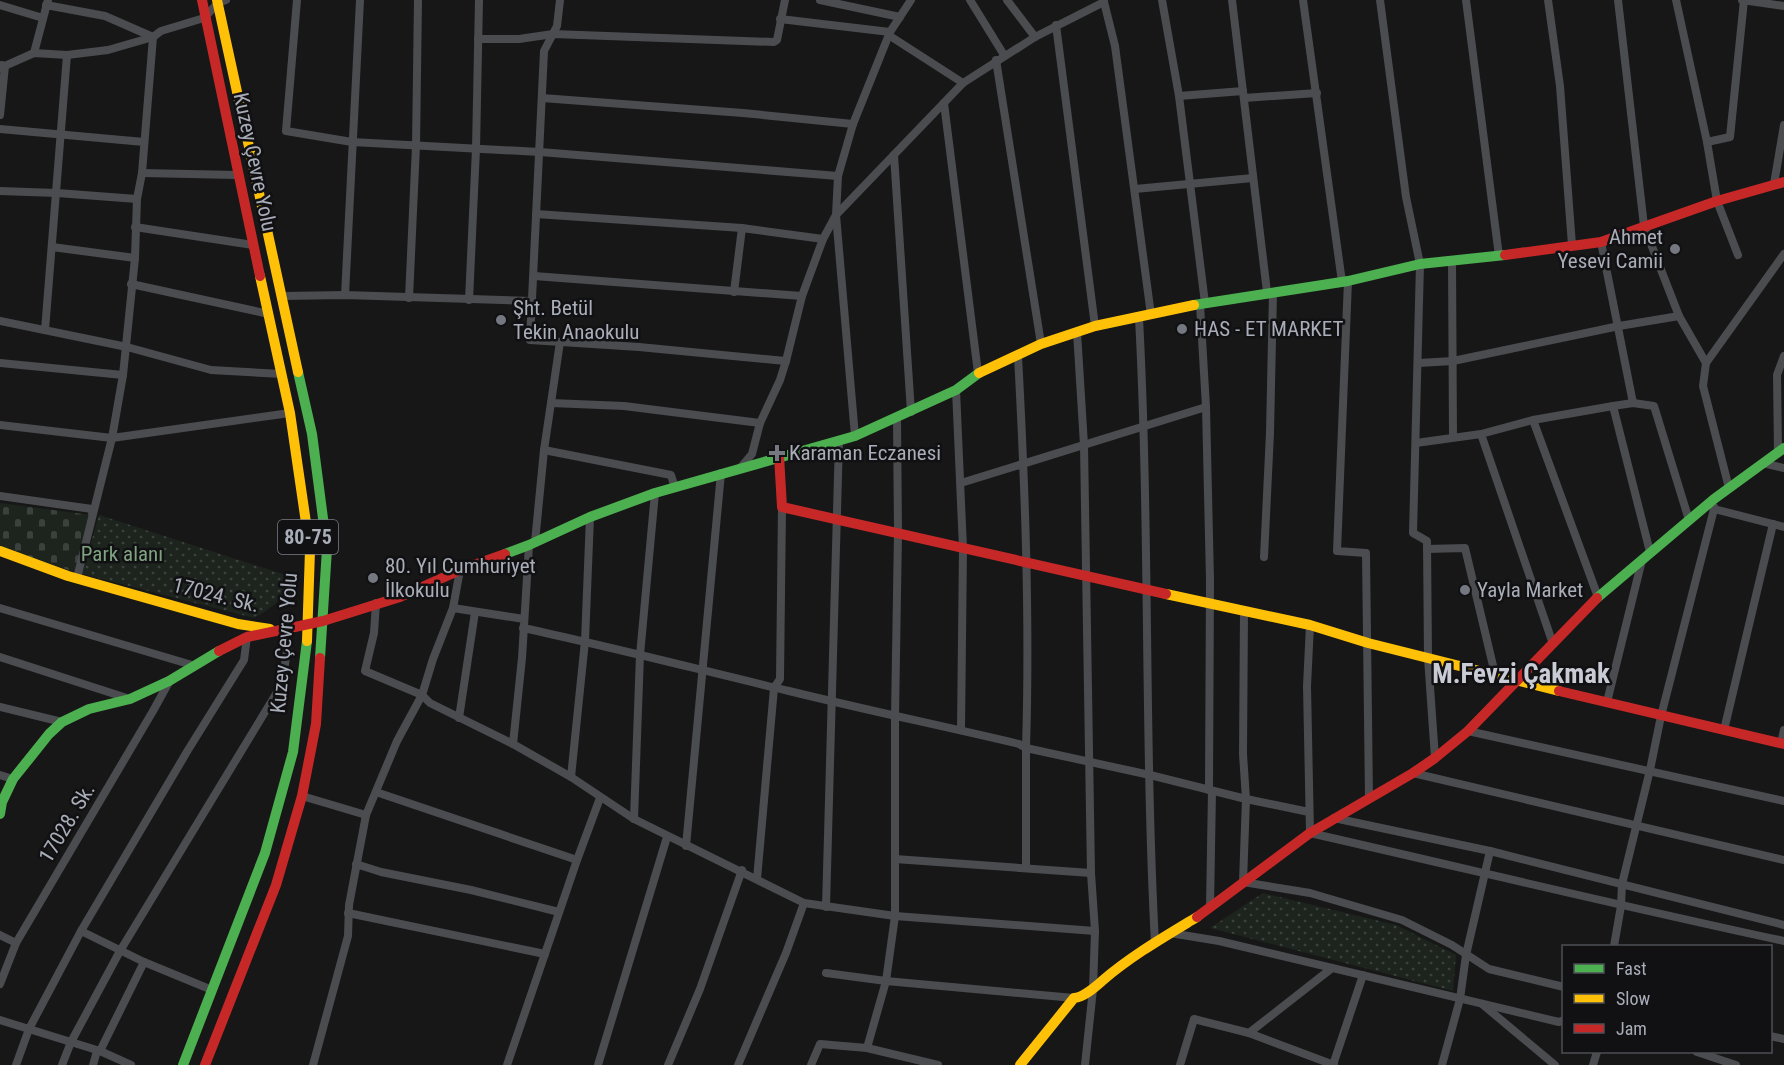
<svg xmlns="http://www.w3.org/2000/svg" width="1784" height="1065" viewBox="0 0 1784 1065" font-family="'Roboto Condensed',sans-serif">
  <defs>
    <pattern id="cemetery-stones" width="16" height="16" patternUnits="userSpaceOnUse" patternTransform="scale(1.5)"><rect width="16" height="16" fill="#1d241e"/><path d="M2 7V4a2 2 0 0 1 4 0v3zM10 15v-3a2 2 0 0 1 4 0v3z" fill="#3b413d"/></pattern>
    <pattern id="park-dots" width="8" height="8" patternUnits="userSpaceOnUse" patternTransform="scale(1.5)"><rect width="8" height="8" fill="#1d241e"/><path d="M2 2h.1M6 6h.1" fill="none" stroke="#3b413d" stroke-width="1.8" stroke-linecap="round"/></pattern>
  </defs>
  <rect width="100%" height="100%" fill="#171717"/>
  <polygon fill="url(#cemetery-stones)" points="0,503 91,515 75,572 0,547"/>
  <g fill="url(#park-dots)">
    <path d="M99 515 292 577C286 597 272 608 254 618L82 574Z"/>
    <polygon points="1263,893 1396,925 1456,955 1453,991 1210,928"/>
  </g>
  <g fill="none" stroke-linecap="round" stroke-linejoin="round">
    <g stroke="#4b4c50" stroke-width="8">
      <polyline points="297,0 286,131 352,142 540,152 838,176"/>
      <polyline points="560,0 557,26 544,51 530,340 639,347 786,361"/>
      <polyline points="820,0 900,17"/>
      <polyline points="970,0 1004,55"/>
      <polyline points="1007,0 1035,37"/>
      <polyline points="1162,0 1179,96 1205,303"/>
      <polyline points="1232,0 1267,292"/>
      <polyline points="1303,0 1342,282"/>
      <polyline points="1380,0 1406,197 1420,264 1413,533 1427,541 1428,658 1435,758"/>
      <polyline points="1466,0 1499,256"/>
      <polyline points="1548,0 1560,86 1572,245"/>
      <polyline points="1618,0 1644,226 1679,316 1706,363"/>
      <polyline points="1676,0 1707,142 1717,201 1738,255"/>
      <polyline points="1742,0 1784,6"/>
      <polyline points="1104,2 1115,46 1151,315"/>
      <polyline points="0,5 43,18"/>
      <polyline points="46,5 105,16 153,37 142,173 137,199 135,258 123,375 112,438 77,578"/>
      <polyline points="780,19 890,32"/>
      <polyline points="1056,25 1095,326"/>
      <polyline points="890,36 963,83"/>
      <polyline points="478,39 519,39 553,34 774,42 777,40 785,0"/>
      <polyline points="34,53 48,0"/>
      <polyline points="996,60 1041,344"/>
      <polyline points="0,68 34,53 67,55 108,50 153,37 161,31 204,18 218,3 226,0"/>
      <polyline points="1179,96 1243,91"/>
      <polyline points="542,98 743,113 853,124"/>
      <polyline points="1244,98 1317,93"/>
      <polyline points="944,103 978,373"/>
      <polyline points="0,115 5,66 2,65"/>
      <polyline points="0,129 144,142"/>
      <polyline points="1707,142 1730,137 1744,0"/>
      <polyline points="894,155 911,412"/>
      <polyline points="142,173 237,175"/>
      <polyline points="1774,184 1784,125"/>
      <polyline points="1135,189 1253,178"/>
      <polyline points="0,191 57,193 137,199"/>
      <polyline points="536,214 742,228 823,239"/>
      <polyline points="135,227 253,245"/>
      <polyline points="1601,242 1633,403"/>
      <polyline points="52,247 135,258"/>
      <polyline points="1452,261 1453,437"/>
      <polyline points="534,276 802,296"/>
      <polyline points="1348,281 1337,551 1366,553 1369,799"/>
      <polyline points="131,284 269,314"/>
      <polyline points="734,292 742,228"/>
      <polyline points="345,295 360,0"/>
      <polyline points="283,296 345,295 531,301"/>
      <polyline points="409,298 416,146 418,0"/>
      <polyline points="469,300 476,149 479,0"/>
      <polyline points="1200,304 1206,407 1210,580 1209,790"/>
      <path d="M1139 318C1150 526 1144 735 1155 943"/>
      <polyline points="0,321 127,347 211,370 282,374"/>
      <polyline points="45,330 67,55"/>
      <polyline points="1077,332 1084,445 1091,873 1095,931 1093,989 1085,1065"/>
      <path d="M1018 356C1025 487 1030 618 1026 748L1150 775 1246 799 1309 812"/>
      <polyline points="0,363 123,375"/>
      <polyline points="1419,363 1453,361 1619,326 1679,316"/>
      <polyline points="956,390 963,548 961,730"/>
      <polyline points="551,403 624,406 760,423"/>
      <polyline points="1613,406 1650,552"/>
      <polyline points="1533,420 1598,597"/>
      <polyline points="0,425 112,438 290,413"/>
      <polyline points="1481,434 1553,644"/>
      <polyline points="855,436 836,215 963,83 1035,37 1104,2 1104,0"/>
      <polyline points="1416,443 1481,434 1533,420 1613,406 1633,403 1654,406 1689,520"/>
      <polyline points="544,450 671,475 675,488"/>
      <polyline points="1778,452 1777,375 1784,356"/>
      <polyline points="1763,463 1784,468"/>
      <polyline points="741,467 752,454 760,423 780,380 786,361 802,296 823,239 836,215 838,176 853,124 890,32 911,0"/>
      <polyline points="961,483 1206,407"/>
      <polyline points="1729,488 1703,386 1706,363 1784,254"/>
      <polyline points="0,496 92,509 92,513"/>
      <polyline points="1714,507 1714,509 1784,527"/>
      <polyline points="535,542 544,450 560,342"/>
      <polyline points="1427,549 1465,548 1495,674"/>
      <polyline points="1264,557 1270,433 1273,292"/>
      <polyline points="376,603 374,633 365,671 422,695 430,703 513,744 571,777 634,819 804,903 895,916 1095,931"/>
      <polyline points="0,608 192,665"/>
      <polyline points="453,608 524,619"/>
      <polyline points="1244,611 1243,754 1246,799 1243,882 1310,893 1402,920 1452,945 1489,969 1564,987"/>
      <path d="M1310 625 1307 686 1310 833C1468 869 1625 907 1784 941"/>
      <path d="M523 628C612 647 700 670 789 691 866 710 943 726 1019 744L1026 748"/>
      <polyline points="0,657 130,699"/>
      <polyline points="1607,702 1642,560"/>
      <polyline points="0,707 62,722"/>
      <polyline points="459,718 475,612"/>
      <polyline points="1724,730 1773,524"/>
      <polyline points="1468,731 1784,801"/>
      <polyline points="1781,743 1784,730"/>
      <polyline points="513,744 522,658 529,545"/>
      <polyline points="1026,746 1026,868"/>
      <polyline points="1413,773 1784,860"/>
      <polyline points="0,775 13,779"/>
      <polyline points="571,777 585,641 590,517"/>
      <polyline points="376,792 577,860"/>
      <polyline points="302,796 366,815"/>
      <polyline points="1334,818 1490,851 1784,925"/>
      <polyline points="634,819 640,655 655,493"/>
      <polyline points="686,846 721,473"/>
      <polyline points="895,859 1091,873"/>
      <polyline points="356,864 381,872 471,890 559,912"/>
      <polyline points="757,879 774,688 780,679 782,507"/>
      <polyline points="826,907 839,440"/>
      <polyline points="1210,907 1212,791"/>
      <polyline points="348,913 545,954"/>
      <polyline points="81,931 144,962 212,990"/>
      <polyline points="1170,933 1219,941 1559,1022 1564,1020"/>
      <polyline points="0,935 16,943"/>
      <polyline points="1614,946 1621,906 1622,884 1650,770 1661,716 1714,509"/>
      <polyline points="826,973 886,981 1074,998"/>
      <polyline points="0,984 16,943 153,711 169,682"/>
      <polyline points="1482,1004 1555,1065"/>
      <polyline points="0,1020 100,1051 131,1065"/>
      <polyline points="1249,1033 1332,968"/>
      <polyline points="1770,1036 1784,1039"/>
      <polyline points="867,1048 886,981 895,916 895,716 898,533 897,418"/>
      <polyline points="100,1051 144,962"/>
      <polyline points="1697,1052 1736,1065"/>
      <polyline points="16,1065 29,1029 81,931 188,750 244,660 247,637"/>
      <polyline points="62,1065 71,1042 120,951 282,684 288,644 285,631"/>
      <polyline points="93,1065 97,1051"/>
      <polyline points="313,1065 348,936 349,905 366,815 397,741 422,695 433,659 453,608 460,570"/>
      <polyline points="507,1065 577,860 600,798"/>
      <polyline points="598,1065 667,837"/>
      <polyline points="668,1065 700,989 742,870"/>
      <polyline points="738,1065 786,953 804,903"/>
      <polyline points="811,1065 820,1044 867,1048 938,1065"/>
      <polyline points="1180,1065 1194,1019 1249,1033 1334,1065"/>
      <polyline points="1333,1065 1363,975"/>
      <polyline points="1442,1065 1460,999 1466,955 1490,851"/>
      <polyline points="1593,1065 1597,1052"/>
    </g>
    <g stroke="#4caf50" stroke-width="10">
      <polyline points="1194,305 1348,281 1420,264 1505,255"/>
      <polyline points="298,372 312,434 327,549 320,658"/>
      <polyline points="505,554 529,545 590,517 655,493 855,436 956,390 979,373"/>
      <polyline points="1597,598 1714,499 1784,448"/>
      <polyline points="0,814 2,802 13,779 49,734 62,722 89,709 130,699 169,681 219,651"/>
      <polyline points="183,1065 265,853 293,752 307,641"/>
    </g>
    <g stroke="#ffc107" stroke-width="10">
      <polyline points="217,0 298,372"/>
      <polyline points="260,276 290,413 310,550 307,641"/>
      <polyline points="979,373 1041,344 1095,326 1194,305"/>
      <polyline points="0,551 68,576 238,624 270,629"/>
      <polyline points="1166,594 1310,625 1368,643 1559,691"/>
      <path d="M1020 1065 1074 998C1084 997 1094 988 1102 981 1131 956 1164 937 1197 917"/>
    </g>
    <g stroke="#c62828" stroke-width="10">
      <polyline points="202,0 260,276"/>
      <polyline points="1505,255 1601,242 1717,201 1784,182"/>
      <polyline points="779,456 782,507 1166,594"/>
      <polyline points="219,651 247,637 323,621 400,597 460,570 505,554"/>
      <polyline points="1559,691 1784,744"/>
      <polyline points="1197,917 1310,833 1413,773 1435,758 1468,731 1597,598"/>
      <polyline points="205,1065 276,885 302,796 316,724 320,658"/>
    </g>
  </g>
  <g fill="#757880" stroke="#111113" stroke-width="2">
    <circle cx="1675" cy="249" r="6"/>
    <circle cx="501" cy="320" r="6"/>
    <circle cx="1182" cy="329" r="6"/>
    <path d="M774 444h6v6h6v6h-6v6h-6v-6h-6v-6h6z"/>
    <circle cx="373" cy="578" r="6"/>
    <circle cx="1465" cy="590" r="6"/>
  </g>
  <g text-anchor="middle" stroke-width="5" stroke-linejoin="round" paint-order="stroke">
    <rect fill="#111113" stroke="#7b7e86" stroke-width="1.5" x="278" y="520" width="60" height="34" rx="4.5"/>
    <g font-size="20" font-weight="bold" fill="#a8adb8">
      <text x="308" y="544">80-75</text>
    </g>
    <g font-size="21" fill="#a8adb8" stroke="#111113">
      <text transform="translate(255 162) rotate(78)" y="7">Kuzey Çevre Yolu</text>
      <text transform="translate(216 595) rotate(14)" y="7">17024. Sk.</text>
      <text transform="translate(284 643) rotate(-85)" y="7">Kuzey Çevre Yolu</text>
      <text transform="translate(67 823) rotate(-59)" y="7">17028. Sk.</text>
    </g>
    <g font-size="21" fill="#a8adb8" stroke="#111113" text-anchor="start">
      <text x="1663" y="244" text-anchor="end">Ahmet<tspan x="1663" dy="24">Yesevi Camii</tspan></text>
      <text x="513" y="315">Şht. Betül<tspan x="513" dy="24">Tekin Anaokulu</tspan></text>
      <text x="1194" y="336">HAS - ET MARKET</text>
      <text x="789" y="460">Karaman Eczanesi</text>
      <text x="385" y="573">80. Yıl Cumhuriyet<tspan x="385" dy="24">İlkokulu</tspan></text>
      <text x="1477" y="597">Yayla Market</text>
    </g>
    <g font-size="21" fill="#7fa381" stroke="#111113">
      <text x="122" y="561">Park alanı</text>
    </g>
    <g font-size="27" font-weight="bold" fill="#c9ccd4" stroke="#111113">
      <text x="1521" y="683">M.Fevzi Çakmak</text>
    </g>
  </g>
  <rect x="1562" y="945" width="210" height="108" fill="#111113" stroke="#4d4f55" stroke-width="1.5"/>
  <rect x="1574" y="964" width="30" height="9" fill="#4caf50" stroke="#4d4f55" stroke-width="1.5"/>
  <text x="1616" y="975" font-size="18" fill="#a8adb8">Fast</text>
  <rect x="1574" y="994" width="30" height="9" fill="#ffc107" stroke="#4d4f55" stroke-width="1.5"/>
  <text x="1616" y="1005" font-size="18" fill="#a8adb8">Slow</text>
  <rect x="1574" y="1024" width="30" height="9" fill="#c62828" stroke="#4d4f55" stroke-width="1.5"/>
  <text x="1616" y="1035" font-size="18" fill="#a8adb8">Jam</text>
</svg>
